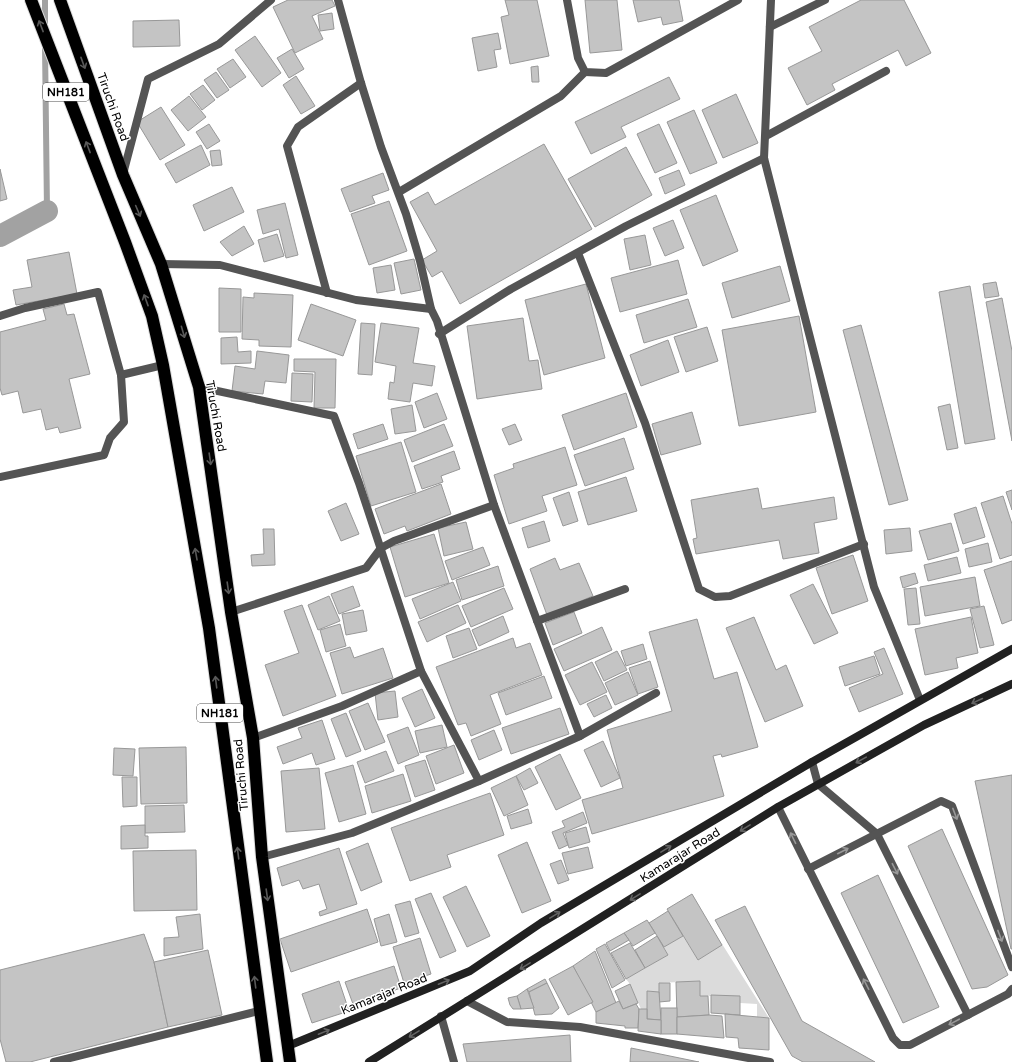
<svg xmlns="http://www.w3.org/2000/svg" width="1012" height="1062" viewBox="0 0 1012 1062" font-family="'Varela Round',sans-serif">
  <rect width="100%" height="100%" fill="#fff"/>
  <polygon fill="#dbdbdb" points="683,936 698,960 722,944 769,1018 757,1017 757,1004 740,1003 740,996 700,996 699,981 659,983 659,992 647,991 647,1009 641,1009 630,984 626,979 668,955 664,947"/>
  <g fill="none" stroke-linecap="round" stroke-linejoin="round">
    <g stroke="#a2a2a2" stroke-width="6">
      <polyline points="45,0 45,26"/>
      <polyline points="45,46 47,211"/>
    </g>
    <polyline stroke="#a2a2a2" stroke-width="22" points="0,236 47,211"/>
  </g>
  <g fill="#c4c4c4" stroke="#989898">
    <polygon points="288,0 332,0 335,6 312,16 323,39 295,53 273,7"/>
    <polygon points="505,0 537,0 549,56 510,64 501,17 509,15"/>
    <polygon points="585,0 617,0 622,50 590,53"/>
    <polygon points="633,0 679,0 683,21 663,25 661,17 638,22"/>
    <polygon points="861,0 904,0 931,53 906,66 898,50 832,84 835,90 807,105 788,68 822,51 809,27"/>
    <polygon points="332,13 334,29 320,31 318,15"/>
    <polygon points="179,20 180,46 133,47 133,21"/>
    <polygon points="498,33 501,49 494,50 497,67 478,71 472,38"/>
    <polygon points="255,36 281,73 262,87 235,50"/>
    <polygon points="292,49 304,69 289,78 277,58"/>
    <polygon points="233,59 246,77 230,88 217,69"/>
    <polygon points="538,66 539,82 532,82 531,67"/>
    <polygon points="216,72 229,90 217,98 204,80"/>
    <polygon points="296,76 315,106 301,114 283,85"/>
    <polygon points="669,77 680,99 621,127 626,137 591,154 575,122"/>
    <polygon points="203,85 215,100 202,110 190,94"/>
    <polygon points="736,94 758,143 723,158 702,110"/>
    <polygon points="189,96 206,117 188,131 171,110"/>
    <polygon points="161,107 185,145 160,160 137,122"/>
    <polygon points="694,110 717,163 690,174 667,122"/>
    <polygon points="209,124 220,141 207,149 196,132"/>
    <polygon points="659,124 677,163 655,173 637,134"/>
    <polygon points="544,144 592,229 460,304 442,271 432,277 422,260 437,251 410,202 428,192 435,205"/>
    <polygon points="201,145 210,165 176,183 165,164"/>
    <polygon points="626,147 652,195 595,227 568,179"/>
    <polygon points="220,150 222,165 212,166 210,151"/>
    <polygon points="0,169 7,199 0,201"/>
    <polygon points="679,170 685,185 665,194 659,178"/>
    <polygon points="383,173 389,190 372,196 375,203 350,212 341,189"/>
    <polygon points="232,187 244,212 204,231 193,205"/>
    <polygon points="716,195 738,251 703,266 680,210"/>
    <polygon points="389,201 407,251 369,265 351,214"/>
    <polygon points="285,203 298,255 286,258 279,229 263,234 257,210"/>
    <polygon points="673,220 684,248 665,256 653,228"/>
    <polygon points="244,226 254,244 232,256 220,242"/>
    <polygon points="277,234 284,256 264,262 258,240"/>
    <polygon points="645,235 651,265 630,270 624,239"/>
    <polygon points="69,252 77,294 16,305 13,290 32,287 27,260"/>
    <polygon points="414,259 421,290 401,294 394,263"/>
    <polygon points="678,260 687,294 620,312 611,278"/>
    <polygon points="391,265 395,290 377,293 373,268"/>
    <polygon points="780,266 790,301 732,318 722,283"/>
    <polygon points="996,282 999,296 985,298 983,284"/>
    <polygon points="586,284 605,358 544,375 525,300"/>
    <polygon points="970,286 995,439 965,444 939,292"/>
    <polygon points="219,288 241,289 241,332 219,332"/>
    <polygon points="254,293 293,295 291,347 259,346 259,340 242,339 243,297 254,298"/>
    <polygon points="1002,298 1012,351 1012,441 986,302"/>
    <polygon points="688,299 697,327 644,343 636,315"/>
    <polygon points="64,304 67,315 74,314 90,374 69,379 81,428 60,433 58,427 46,430 41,409 23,413 18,391 2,395 0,388 0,332 46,320 43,309"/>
    <polygon points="311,304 356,320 343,356 298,340"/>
    <polygon points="799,316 816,412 739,426 722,330"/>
    <polygon points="523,318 529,361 538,360 542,389 477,399 467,326"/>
    <polygon points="361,323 375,324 372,375 358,374"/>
    <polygon points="381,323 419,328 413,363 435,366 432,386 413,383 410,402 388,399 390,382 394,383 396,366 375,362"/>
    <polygon points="861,325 908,500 889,505 843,330"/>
    <polygon points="707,327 718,361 686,372 674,337"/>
    <polygon points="237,337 238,352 251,351 251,363 221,364 221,338"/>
    <polygon points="668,340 679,372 641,386 630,355"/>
    <polygon points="257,351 289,355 286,383 265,381 263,394 232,391 235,366 255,369"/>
    <polygon points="294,359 336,359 335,408 314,408 315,372 294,371"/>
    <polygon points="292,373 313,374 312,402 291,401"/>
    <polygon points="437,393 447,419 424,428 415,402"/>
    <polygon points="626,393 637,427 574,450 562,415"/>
    <polygon points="950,404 958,448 947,450 938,407"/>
    <polygon points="412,405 416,431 395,434 391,409"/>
    <polygon points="692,412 701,444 661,455 652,424"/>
    <polygon points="383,424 388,439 358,449 353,434"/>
    <polygon points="444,424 453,446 412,462 404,440"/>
    <polygon points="515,424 522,440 509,445 502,429"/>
    <polygon points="624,438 634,469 585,486 574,455"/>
    <polygon points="401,442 416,492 371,506 356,456"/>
    <polygon points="565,447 577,485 542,496 547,511 509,524 494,475 514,468 513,464"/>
    <polygon points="454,451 460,469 441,476 443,482 422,489 414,466"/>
    <polygon points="626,477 637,511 588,525 578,492"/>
    <polygon points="441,484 451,514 407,531 405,526 384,534 375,509"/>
    <polygon points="758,488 762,509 834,497 837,519 814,523 819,553 783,559 779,540 696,554 693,539 697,538 691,500"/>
    <polygon points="1012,490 1012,510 1006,492"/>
    <polygon points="569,492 578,521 563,526 553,498"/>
    <polygon points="1003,496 1012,524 1012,555 1000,559 981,503"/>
    <polygon points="346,503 359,534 341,541 328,511"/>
    <polygon points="976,507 985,537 963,544 954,514"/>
    <polygon points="544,521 550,541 528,548 522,528"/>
    <polygon points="466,522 473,549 444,556 438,528"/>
    <polygon points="951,523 959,551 928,560 919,531"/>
    <polygon points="910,528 912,551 886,554 884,530"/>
    <polygon points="263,529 274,529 275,565 252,566 251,555 264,554"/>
    <polygon points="434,534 449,583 405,597 390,547"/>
    <polygon points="988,543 992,562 969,567 965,549"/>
    <polygon points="483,547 490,565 452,580 445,561"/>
    <polygon points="853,555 868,601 832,614 816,568"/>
    <polygon points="957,557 961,573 928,581 924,565"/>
    <polygon points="555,558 560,570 579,563 593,596 547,615 530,569"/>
    <polygon points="1012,561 1012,620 1002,624 984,570"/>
    <polygon points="498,566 504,586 462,600 456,580"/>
    <polygon points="915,573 918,583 903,588 900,577"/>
    <polygon points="975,577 980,606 925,616 920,587"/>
    <polygon points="453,582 461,601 420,619 412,599"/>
    <polygon points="813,584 838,633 814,644 790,595"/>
    <polygon points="353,586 360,606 339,614 331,594"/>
    <polygon points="504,588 513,609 471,627 462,606"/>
    <polygon points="916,588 920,624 908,625 904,589"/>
    <polygon points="329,596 340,621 318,630 308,605"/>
    <polygon points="302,605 336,696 283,716 265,665 299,653 284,611"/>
    <polygon points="458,605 466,623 427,642 418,622"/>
    <polygon points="984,606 994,645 980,648 970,609"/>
    <polygon points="363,610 367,631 346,635 342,614"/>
    <polygon points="574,612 582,633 553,645 545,623"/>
    <polygon points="503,616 509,632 479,646 472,630"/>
    <polygon points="754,617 776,670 786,665 803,706 765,722 726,628"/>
    <polygon points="971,617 978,653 956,658 958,668 925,675 915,629"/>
    <polygon points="697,619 714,679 737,672 758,747 722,757 721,754 713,756 724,796 592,834 582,800 623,788 607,730 672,711 649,632"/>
    <polygon points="340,624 346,646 326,652 320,630"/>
    <polygon points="602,627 612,650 564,671 554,649"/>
    <polygon points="469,628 477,649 453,658 446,636"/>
    <polygon points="513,638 516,648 530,643 542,675 490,695 501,724 471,736 466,723 458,725 436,667"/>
    <polygon points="643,644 647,659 626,666 621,651"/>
    <polygon points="350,647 354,658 383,648 393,678 342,694 330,653"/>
    <polygon points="884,648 903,694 859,712 849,688 883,674 874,652"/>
    <polygon points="617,651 627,670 604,681 595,662"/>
    <polygon points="874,656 880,674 845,686 839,667"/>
    <polygon points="650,661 658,687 638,694 629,668"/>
    <polygon points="592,662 607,692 580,705 565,675"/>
    <polygon points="628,672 638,695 615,705 605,683"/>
    <polygon points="544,676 552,698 506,715 498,693"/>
    <polygon points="422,689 435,718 415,727 402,698"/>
    <polygon points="395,691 398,717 378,720 375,693"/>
    <polygon points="606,695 612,708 594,717 587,704"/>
    <polygon points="368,703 385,742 365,750 349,711"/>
    <polygon points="560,708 569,734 511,754 502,728"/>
    <polygon points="346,713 361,751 346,757 331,719"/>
    <polygon points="322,720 335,759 316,765 312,753 283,764 277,747 302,738 298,728"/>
    <polygon points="442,725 447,747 420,753 415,731"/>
    <polygon points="408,727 419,755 398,764 387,735"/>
    <polygon points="494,730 502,750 479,760 471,740"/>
    <polygon points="603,741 620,778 601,787 584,750"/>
    <polygon points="454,745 464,773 436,784 426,756"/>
    <polygon points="186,747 187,803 141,804 139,748"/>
    <polygon points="114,748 135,749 133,776 113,775"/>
    <polygon points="386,751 394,771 365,783 357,762"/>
    <polygon points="560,754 581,798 556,810 535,767"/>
    <polygon points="425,760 435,790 415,797 405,766"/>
    <polygon points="353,765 366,814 339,822 325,773"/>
    <polygon points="319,768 325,829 286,832 281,771"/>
    <polygon points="530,768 538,783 524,790 516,776"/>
    <polygon points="403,774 411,801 372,813 365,786"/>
    <polygon points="1012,775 1012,949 1011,949 975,781"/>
    <polygon points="516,776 528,805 504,816 491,788"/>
    <polygon points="122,777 137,777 137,806 123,807"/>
    <polygon points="490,793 504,835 447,855 451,867 410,881 391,828"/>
    <polygon points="184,805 185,832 145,833 145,806"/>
    <polygon points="528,809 532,823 511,829 507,816"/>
    <polygon points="583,812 587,823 563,833 568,845 559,849 552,832 565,827 562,821"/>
    <polygon points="145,825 145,836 148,836 148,848 121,849 121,826"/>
    <polygon points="586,827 590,842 569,848 565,833"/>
    <polygon points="942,829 1008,975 987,987 972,989 908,846"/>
    <polygon points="527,842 551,901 522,913 498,855"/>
    <polygon points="368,843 382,882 361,891 346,852"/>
    <polygon points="588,847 593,868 568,874 562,853"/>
    <polygon points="339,848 357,904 320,916 319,912 327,909 319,884 303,889 299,880 282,886 277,868"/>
    <polygon points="196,850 197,910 134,911 133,851"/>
    <polygon points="561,860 569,880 558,884 550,864"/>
    <polygon points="878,875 939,1007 903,1023 841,893"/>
    <polygon points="466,886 490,936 467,947 443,897"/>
    <polygon points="431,893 456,951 440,958 415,899"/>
    <polygon points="692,894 722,945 698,960 667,909"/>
    <polygon points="410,901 419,933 405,937 395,905"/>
    <polygon points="745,906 802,1021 875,1062 803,1062 792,1056 715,920"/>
    <polygon points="367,909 378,942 291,972 280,939"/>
    <polygon points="668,911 683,936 664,947 649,923"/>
    <polygon points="200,914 203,949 164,956 164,938 179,937 176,917"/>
    <polygon points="389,914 397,942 381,946 374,919"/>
    <polygon points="647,920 655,933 633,946 624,933"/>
    <polygon points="624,933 629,940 610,951 606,943"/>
    <polygon points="144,934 154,962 168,1027 30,1062 6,1062 0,1039 0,970"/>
    <polygon points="657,936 668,955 645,968 635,950"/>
    <polygon points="420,938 431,974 404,983 393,947"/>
    <polygon points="630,943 645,968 626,979 611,953"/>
    <polygon points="605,944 625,980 612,988 596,949"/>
    <polygon points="208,950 222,1015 168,1027 154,962"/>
    <polygon points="595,951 616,1003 596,1012 573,966"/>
    <polygon points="394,966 401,988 353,1004 345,982"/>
    <polygon points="573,966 593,1002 568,1015 549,979"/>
    <polygon points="545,979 547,983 529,992 527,989"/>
    <polygon points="339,981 349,1011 312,1023 302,994"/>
    <polygon points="700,981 700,996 708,996 709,1015 677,1017 676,982"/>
    <polygon points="547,983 559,1008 552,1014 535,1015 529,992"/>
    <polygon points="659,983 670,983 670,1001 659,1002"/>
    <polygon points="630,984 638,1003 623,1009 615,991"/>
    <polygon points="527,989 534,1008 521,1009 517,996"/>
    <polygon points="647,991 659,992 661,1020 647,1019"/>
    <polygon points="711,995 740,996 740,1015 711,1013"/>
    <polygon points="517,996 521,1009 513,1009 510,1005 508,998"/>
    <polygon points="619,1001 623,1009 636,1004 639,1009 638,1028 625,1028 625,1026 596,1023 596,1012"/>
    <rect x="661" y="1008" width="16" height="26"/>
    <polygon points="639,1009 647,1009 647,1019 661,1020 661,1034 638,1031"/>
    <polygon points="725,1014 769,1018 769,1050 739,1048 738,1038 726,1037"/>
    <polygon points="709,1015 722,1016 724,1038 677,1034 677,1017"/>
    <polygon points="570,1035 571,1062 467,1062 463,1044"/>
    <polygon points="631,1048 699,1062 630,1062"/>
  </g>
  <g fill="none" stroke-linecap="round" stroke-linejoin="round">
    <defs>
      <g id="highway">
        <polyline points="31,0 125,242 152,316 163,365 209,628 267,1062"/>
        <polyline points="60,0 123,175 161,264 199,387 231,612 253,738 262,857 290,1062"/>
      </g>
    </defs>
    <use href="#highway" stroke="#dbdbdb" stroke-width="14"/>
    <g stroke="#545454" stroke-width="8">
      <polyline points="812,762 818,784 877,834 968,1015"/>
      <polyline points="778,807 893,1038 900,1045 910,1045 1008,994 1012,989"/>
      <polyline points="808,869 941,801 952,806 1012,967"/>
    </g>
    <g stroke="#545454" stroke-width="8">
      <polyline points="338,0 361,83 381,147 406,214 420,261 431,309"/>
      <polyline points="567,0 578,58 585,72 606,73 738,0"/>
      <polyline points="771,0 764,158 874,587 920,700"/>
      <polyline points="770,27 825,0"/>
      <polyline points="766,136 886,71"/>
      <polyline points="123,174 148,79 219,44 271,0"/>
      <polyline points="399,192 561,96 585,72"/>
      <polyline points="578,253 645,423 699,589 715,597 730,596 864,544"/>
      <polyline points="161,264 220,265 356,300 431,309 437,321 494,505 580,736"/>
      <polyline points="327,293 287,146 298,127 361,83"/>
      <polyline points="0,316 25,308 98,292 121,375 124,422 110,438 104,455 0,477"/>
      <polyline points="439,334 511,289 626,226 764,158"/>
      <polyline points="121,375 163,365"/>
      <polyline points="199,387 334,416 359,483 421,671 479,781"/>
      <polyline points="231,612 366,568 381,548 394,541 494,505"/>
      <polyline points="537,621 625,589"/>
      <polyline points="253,738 342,706 421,671"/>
      <polyline points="262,857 352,833 479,781 580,736 656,693"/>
      <polyline points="467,1001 507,1022 580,1027 770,1062"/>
      <polyline points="441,1016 454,1062"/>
      <polyline points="54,1062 259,1011"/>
    </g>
    <g stroke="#212121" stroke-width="8">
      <polyline points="288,1046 470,971 541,923 812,762 1012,649"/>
      <polyline points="369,1062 778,807 924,725 1012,684"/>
    </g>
    <use href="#highway" stroke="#000" stroke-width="12"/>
  </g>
  <defs><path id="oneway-shaft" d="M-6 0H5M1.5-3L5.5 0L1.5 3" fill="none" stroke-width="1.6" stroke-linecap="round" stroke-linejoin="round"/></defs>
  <g stroke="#595959">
    <use href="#oneway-shaft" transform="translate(41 26) rotate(-111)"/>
    <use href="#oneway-shaft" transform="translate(83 63) rotate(70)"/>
    <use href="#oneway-shaft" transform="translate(88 147) rotate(-111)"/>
    <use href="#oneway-shaft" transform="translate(138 211) rotate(67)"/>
    <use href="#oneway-shaft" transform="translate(146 300) rotate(-110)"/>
    <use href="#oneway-shaft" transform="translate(183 332) rotate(74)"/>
    <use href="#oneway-shaft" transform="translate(210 459) rotate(82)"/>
    <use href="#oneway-shaft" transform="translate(196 554) rotate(-100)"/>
    <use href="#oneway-shaft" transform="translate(228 588) rotate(82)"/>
    <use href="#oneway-shaft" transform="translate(216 682) rotate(-97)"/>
    <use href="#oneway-shaft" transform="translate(238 853) rotate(-97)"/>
    <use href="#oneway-shaft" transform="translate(267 895) rotate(82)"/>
    <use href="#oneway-shaft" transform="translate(255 982) rotate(-97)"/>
  </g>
  <g stroke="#646464">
    <use href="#oneway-shaft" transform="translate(977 701) rotate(155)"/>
    <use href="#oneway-shaft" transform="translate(861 760) rotate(151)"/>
    <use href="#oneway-shaft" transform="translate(745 828) rotate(148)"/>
    <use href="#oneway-shaft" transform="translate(666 849) rotate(-31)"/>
    <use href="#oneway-shaft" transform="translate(635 897) rotate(148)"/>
    <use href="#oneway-shaft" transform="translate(555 915) rotate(-31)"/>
    <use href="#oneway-shaft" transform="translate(525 966) rotate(148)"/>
    <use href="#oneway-shaft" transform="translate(444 982) rotate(-22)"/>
    <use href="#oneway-shaft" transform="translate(324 1032) rotate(-22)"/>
    <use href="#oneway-shaft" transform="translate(414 1034) rotate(148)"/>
  </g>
  <g stroke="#989898">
    <use href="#oneway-shaft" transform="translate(955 814) rotate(69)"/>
    <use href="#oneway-shaft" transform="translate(793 838) rotate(-116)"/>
    <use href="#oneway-shaft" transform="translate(843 851) rotate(-27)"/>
    <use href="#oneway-shaft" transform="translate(895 869) rotate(63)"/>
    <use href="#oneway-shaft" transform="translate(1000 936) rotate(69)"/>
    <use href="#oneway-shaft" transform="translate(866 984) rotate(-117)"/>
    <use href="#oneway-shaft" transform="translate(954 1022) rotate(152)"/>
  </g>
  <g text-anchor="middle" stroke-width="3" stroke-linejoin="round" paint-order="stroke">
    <g fill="#fff" stroke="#4c4c4c" stroke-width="1">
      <rect x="43" y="83" width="46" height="18" rx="3"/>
      <rect x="197" y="704" width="46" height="18" rx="3"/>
    </g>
    <g font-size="11" font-weight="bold" fill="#000">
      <text x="66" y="96">NH181</text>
      <text x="220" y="717">NH181</text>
    </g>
    <g font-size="12" fill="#000" stroke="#fff">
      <text transform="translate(113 107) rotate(70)" y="4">Tiruchi Road</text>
      <text transform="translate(216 416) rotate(80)" y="4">Tiruchi Road</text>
      <text transform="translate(241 775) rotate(-95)" y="4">Tiruchi Road</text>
      <text transform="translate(680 855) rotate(-32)" y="4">Kamarajar Road</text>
      <text transform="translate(384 994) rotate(-22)" y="4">Kamarajar Road</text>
    </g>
  </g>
</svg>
